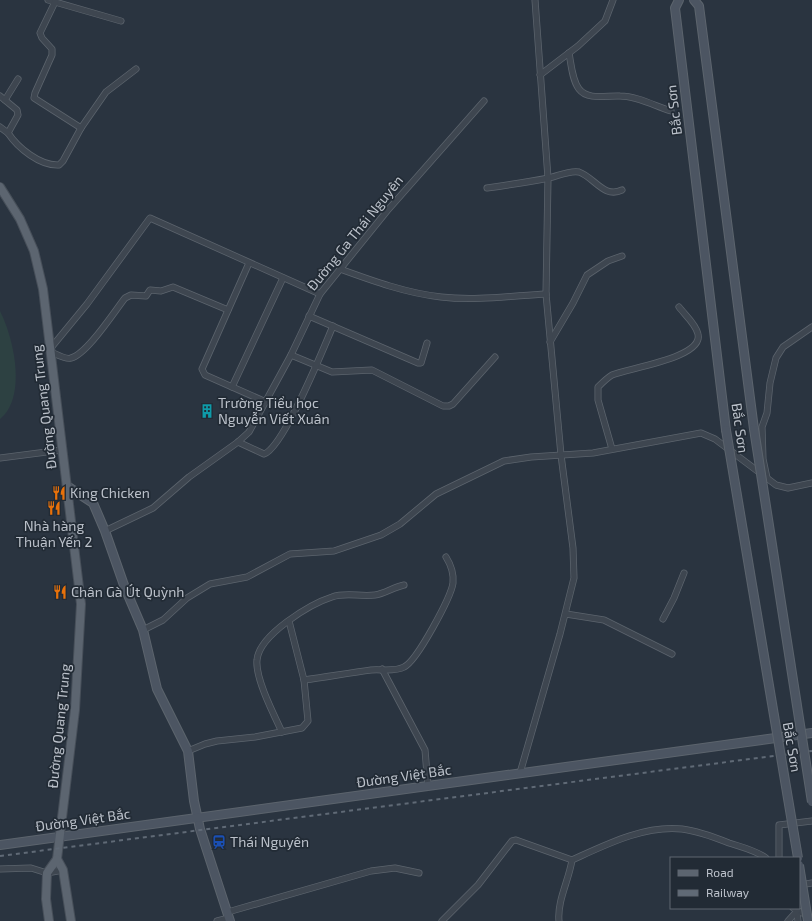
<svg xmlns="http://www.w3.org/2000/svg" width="812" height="921" viewBox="0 0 812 921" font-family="'Exo 2',sans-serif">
  <rect width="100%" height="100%" fill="#2a3440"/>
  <path fill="#2d4142" d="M0 311C14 339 27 397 0 419Z"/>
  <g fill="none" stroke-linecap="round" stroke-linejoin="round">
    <defs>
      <g id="street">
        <polyline points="48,0 121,21"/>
        <polyline points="55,2 40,33 42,38 52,49 52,55 35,93 34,98 81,128"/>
        <path d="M569 53C571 63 572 80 579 89 588 101 608 95 620 96 637 96 655 106 671 111"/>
        <polyline points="540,75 578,46 605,21 613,0"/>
        <path d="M0 96 17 110 18 115 8 133C18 148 40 166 59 165L63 161 81 128 106 92 136 69"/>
        <polyline points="5,100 18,79"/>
        <polyline points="0,127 8,133"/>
        <path d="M487 188C508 185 528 182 549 178 558 176 570 170 579 172 594 177 604 199 622 190"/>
        <polyline points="249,263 202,369 205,375 266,402"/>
        <path d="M340 269C373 281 406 293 441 297 475 301 511 296 546 294"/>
        <polyline points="309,316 418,363 421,363 427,343"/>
        <polyline points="550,342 573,303 587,275 608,261 622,256"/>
        <polyline points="50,349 87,304 150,218 320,294"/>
        <path d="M51 352C56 354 66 360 71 358 87 354 114 312 125 298L131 295 146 296 150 290 161 291 173 287 228 310"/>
        <polyline points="291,355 332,372 372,370 443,406 449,406 453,404 495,357"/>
        <polyline points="232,387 283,278"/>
        <path d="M238 442 264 454C284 447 323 349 333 326"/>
        <path d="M612 449 598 400V387C602 383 607 378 612 375 628 368 704 358 698 334 696 324 685 315 679 307"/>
        <polyline points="0,458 62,450"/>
        <polyline points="767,478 763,459 762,427 767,413 770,383 776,358 783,347 812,327"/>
        <polyline points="105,531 153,508 189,477 238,442 249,432 291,355 320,294 387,211 484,101"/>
        <polyline points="566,614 604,620 672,654"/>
        <polyline points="663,619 674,598 684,573"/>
        <polyline points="143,630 163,620 187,598 210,584 247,577 290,554 334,551 381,535 400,524 436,494 504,461 531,457 593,453 701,433 715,439 776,485 788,488 812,483"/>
        <polyline points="382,669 425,750 428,786"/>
        <path d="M304 680C326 677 349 673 371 670 381 669 395 672 404 667 417 661 451 597 453 583 454 573 451 565 446 557"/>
        <path d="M282 732C274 715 255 678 257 660 259 635 310 604 332 597 346 592 360 597 375 595 384 594 394 587 404 585"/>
        <polyline points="188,751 205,744 217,741 255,737 302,728 308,721 304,680 289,621"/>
        <polyline points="520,773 560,634 574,578 573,548 561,455 546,294 548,178 535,0"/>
        <polyline points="779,858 779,825 812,821"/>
        <polyline points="0,869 31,868 47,873 63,870"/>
        <polyline points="800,885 812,883"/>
        <polyline points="793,908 812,918"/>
        <polyline points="797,911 798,921"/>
        <polyline points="228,912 371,871 395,868 419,873"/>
        <polyline points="217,921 229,918"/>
        <path d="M442 921 478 885 512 841 516 840 572 860C605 845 644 825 682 829 698 831 714 837 729 843 741 847 755 850 766 858"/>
        <path d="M559 921C557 901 569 880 572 860"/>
        <polyline points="788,921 797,911"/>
      </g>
      <g id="secondary">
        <polyline points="679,0 675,8 726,430"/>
        <polyline points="694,0 699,6 754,429"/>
        <polyline points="67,486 93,503 105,531 125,588 143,630 157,689 188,751 194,801 200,829 230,921"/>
        <polyline points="0,845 812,733"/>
      </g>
      <g id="primary">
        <polyline points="0,187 20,219 34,251 43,289 81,604 75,710 57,859 63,870 71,921"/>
        <polyline points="49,921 46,899 47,873 57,859"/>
      </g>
    </defs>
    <use href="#street" stroke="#5c646d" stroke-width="7"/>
    <use href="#secondary" stroke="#5c646d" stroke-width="10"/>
    <use href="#primary" stroke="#474f59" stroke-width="10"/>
    <use href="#street" stroke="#3e4650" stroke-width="5.5"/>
    <use href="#secondary" stroke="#4c5562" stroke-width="8"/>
    <use href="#primary" stroke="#5c6570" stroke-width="8"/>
    <polyline stroke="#606a76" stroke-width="2" stroke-dasharray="4 4" stroke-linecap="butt" points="0,856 812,751"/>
    <defs>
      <g id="secondary-bridge">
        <polyline points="754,429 812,802"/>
        <polyline points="726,430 798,858"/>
        <polyline points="799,865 808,921"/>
      </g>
    </defs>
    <use href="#secondary-bridge" stroke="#5c646d" stroke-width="10" stroke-linecap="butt"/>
    <use href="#secondary-bridge" stroke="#4c5562" stroke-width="8"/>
  </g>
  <defs>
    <symbol id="building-bare" viewBox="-9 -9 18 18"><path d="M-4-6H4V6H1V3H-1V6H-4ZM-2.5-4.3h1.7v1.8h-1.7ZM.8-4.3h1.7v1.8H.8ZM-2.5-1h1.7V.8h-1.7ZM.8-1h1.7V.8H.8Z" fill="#0f9aa8" stroke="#222b35" stroke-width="2.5" paint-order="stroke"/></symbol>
    <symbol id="restaurant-bare" viewBox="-9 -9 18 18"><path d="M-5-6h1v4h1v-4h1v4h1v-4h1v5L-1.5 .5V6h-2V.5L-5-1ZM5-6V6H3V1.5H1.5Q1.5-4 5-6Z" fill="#e8710a" stroke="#222b35" stroke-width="2.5" paint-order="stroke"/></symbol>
    <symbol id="station-bare" viewBox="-9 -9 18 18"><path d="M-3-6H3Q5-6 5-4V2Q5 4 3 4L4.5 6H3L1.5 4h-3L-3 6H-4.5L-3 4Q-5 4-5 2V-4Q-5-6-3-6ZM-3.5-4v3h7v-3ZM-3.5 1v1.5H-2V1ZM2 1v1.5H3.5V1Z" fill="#1a4fb4" stroke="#222b35" stroke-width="2.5" paint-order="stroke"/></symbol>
  </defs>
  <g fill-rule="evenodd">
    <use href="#building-bare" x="197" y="401" width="20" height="20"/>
    <use href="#restaurant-bare" x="49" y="483" width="20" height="20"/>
    <use href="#restaurant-bare" x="44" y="498" width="20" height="20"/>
    <use href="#restaurant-bare" x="50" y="582" width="20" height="20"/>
    <use href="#station-bare" x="209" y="832" width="20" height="20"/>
  </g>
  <g text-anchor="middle" stroke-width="3.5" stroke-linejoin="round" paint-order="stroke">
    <g font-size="14" fill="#bbc1ca" stroke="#222b35">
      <text transform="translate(674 110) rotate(-97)" y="5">Bắc Sơn</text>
      <text transform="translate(355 233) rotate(-51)" y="5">Đường Ga Thái Nguyên</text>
      <text transform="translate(44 407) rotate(-97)" y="5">Đường Quang Trung</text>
      <text transform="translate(740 428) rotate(82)" y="5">Bắc Sơn</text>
      <text transform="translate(59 726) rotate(-84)" y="5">Đường Quang Trung</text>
      <text transform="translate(792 747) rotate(80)" y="5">Bắc Sơn</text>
      <text transform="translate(404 776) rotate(-8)" y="5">Đường Việt Bắc</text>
      <text transform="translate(83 820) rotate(-8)" y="5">Đường Việt Bắc</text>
    </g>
    <g font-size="14" fill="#bbc1ca" stroke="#222b35" text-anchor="start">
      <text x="218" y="408">Trường Tiểu học<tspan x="218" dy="16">Nguyễn Viết Xuân</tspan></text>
      <text x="70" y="498">King Chicken</text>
      <text x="54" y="531" text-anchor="middle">Nhà hàng<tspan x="54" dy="16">Thuận Yến 2</tspan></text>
      <text x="71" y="597">Chân Gà Út Quỳnh</text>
      <text x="230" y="847">Thái Nguyên</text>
    </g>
  </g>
  <rect x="670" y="857" width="130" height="52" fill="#222b35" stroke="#5f6771"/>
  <rect x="678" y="870" width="20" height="6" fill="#5c6570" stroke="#5f6771"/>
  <text x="706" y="877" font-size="12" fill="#bbc1ca">Road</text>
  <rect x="678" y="890" width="20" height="6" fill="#606a76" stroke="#5f6771"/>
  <text x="706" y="897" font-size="12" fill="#bbc1ca">Railway</text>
</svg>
